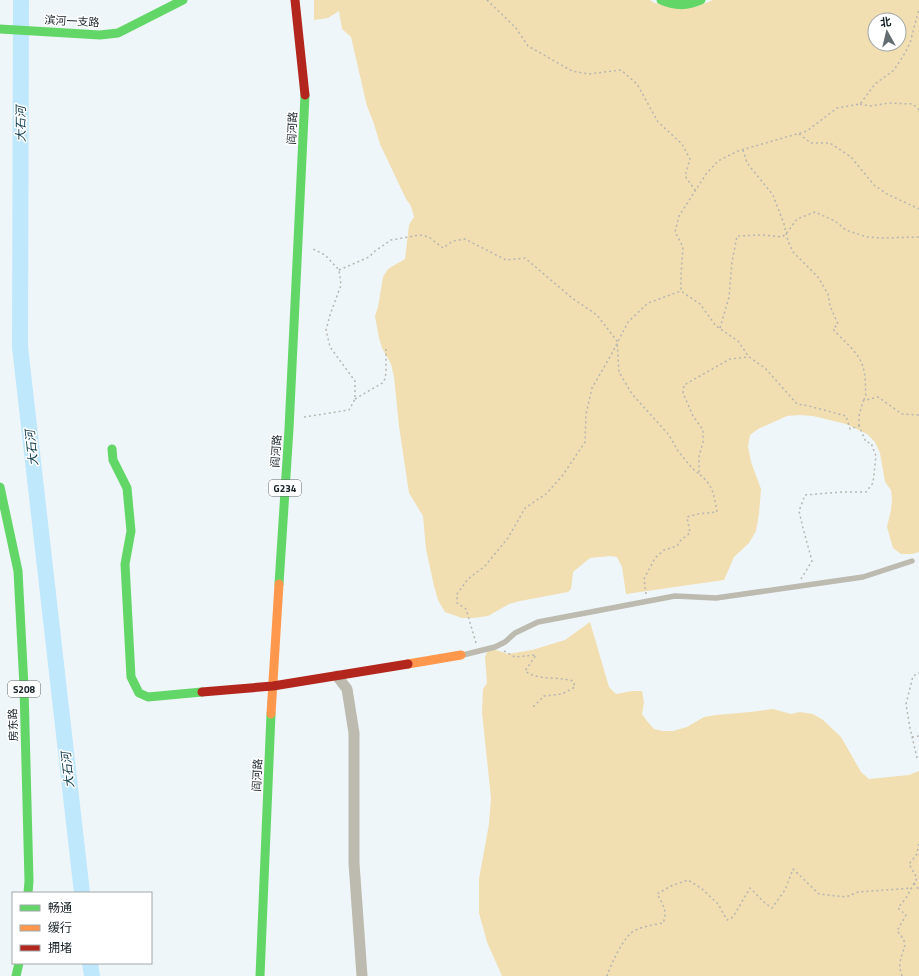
<svg xmlns="http://www.w3.org/2000/svg" width="919" height="976" viewBox="0 0 919 976" font-family="'Titillium Web','Noto Sans SC',sans-serif">
  <rect width="100%" height="100%" fill="#eff6f9"/>
  <g fill="#f1deb1" fill-rule="evenodd">
    <path d="M314 0H650L654 3 696 7 713 0H919V552L912 554H901L893 548 887 527 891 510 892 499 891 490 885 482 880 453 875 442 867 434 846 424 813 416 799 415 787 416 758 429 750 435 748 446 751 462 761 489 759 514 756 531 749 543 734 557 724 580 626 594 622 567 617 557 610 556 590 558 573 572 571 589 568 592 520 601 509 604 488 616 474 618H462L445 612 438 600 434 586 426 549 423 516 409 493 399 426 394 377 391 364 382 348 379 338 375 316 378 307 383 277 388 269 405 259 409 225 414 217 411 206 406 199 380 144 374 124 367 106 351 37 342 29 339 11 328 18 314 20ZM875 20H899V44H875Z"/>
    <polygon points="590,622 609,687 616,694 632,691 642,691 644,702 642,714 647,721 654,729 662,731 673,731 687,727 704,717 716,715 750,712 773,709 791,714 800,712 813,714 823,720 841,737 861,772 869,779 909,775 919,771 919,976 502,976 487,942 479,913 479,879 489,824 491,798 482,712 483,689 487,683 485,657 488,650 496,650 508,654 532,650 565,640"/>
  </g>
  <g fill="none" stroke-linecap="round" stroke-linejoin="round">
    <g stroke="#bfe8fd" stroke-width="16">
      <polyline points="21,0 20,347 82,893"/>
      <polyline points="90,963 92,976"/>
    </g>
    <g stroke="#b6b6b2" stroke-width="1.5" stroke-dasharray="2 3" stroke-linecap="butt">
      <polyline points="487,0 516,28 528,46 572,71 589,74 621,70 637,84 658,122 682,144 690,159 685,176 695,190"/>
      <polyline points="860,104 870,106 889,103 913,104 919,110"/>
      <polyline points="799,134 811,143 830,143 851,157 874,185 887,194 919,209"/>
      <path d="M743 150 747 163 773 195 784 224 788 241 793 252 818 277 828 294 830 306 838 324 833 329C844 342 861 353 864 371 866 379 865 388 866 396L863 401"/>
      <polyline points="339,270 369,257 375,251 391,240 420,235 429,237 443,248 453,241 465,239 506,260 525,258 572,298 597,315 617,341 619,372 632,394 669,435 678,451 692,468 699,474"/>
      <polyline points="720,328 729,297 732,262 737,236 762,235 782,237 786,234 797,219 815,212 835,221 846,230 867,237 882,238 919,237"/>
      <polyline points="355,399 384,382 386,373 386,349"/>
      <polyline points="304,417 349,410 355,399 355,381 330,347 326,330 330,315 341,285 339,270 325,255 313,249"/>
      <polyline points="859,426 859,416 863,401 878,397 902,414 919,415"/>
      <polyline points="801,579 812,561 803,528 799,511 805,495 842,492 866,492 873,483 876,456 871,443 866,442 859,426 850,429 846,416 809,406 797,404 765,368 749,357 738,341 716,326 700,304 681,291 681,275 683,247 675,232 679,216 706,174 718,161 738,151 807,131 837,108 860,104 875,84 894,70 905,53 910,43 919,9"/>
      <path d="M646 594 644 579 655 558 664 550 677 546 681 540 690 533 687 517 698 514 717 512C714 494 713 485 699 474V456L703 442V430L693 416 683 393 684 385 730 359 749 357"/>
      <polyline points="476,643 466,609 457,603 457,594 468,579 485,566 508,538 525,508 546,494 563,475 585,442 586,414 592,388 611,355 628,322 648,303 681,291"/>
      <path d="M504 651 515 657 536 655 525 671C539 681 557 676 573 681L575 687 562 694 544 696 532 708"/>
      <polyline points="912,737 919,736"/>
      <polyline points="917,758 910,728 906,704 913,676 919,673"/>
      <polyline points="914,883 919,890"/>
      <path d="M607 976C611 964 621 943 630 934 637 927 653 925 663 923 668 912 663 904 657 894L671 886 688 880 701 888 718 904 727 920 733 917 750 888 765 903 772 908 785 890 793 869 819 894 846 897 858 892 912 888"/>
      <path d="M902 976C901 972 899 967 900 963 902 947 911 946 897 931L906 915 898 908 906 898 917 878 909 864 917 854 919 843"/>
    </g>
    <polyline stroke="#bdbaaf" stroke-width="5.5" points="463,655 495,647 505,642 515,633 538,622 675,596 716,598 863,577 912,561"/>
    <polyline stroke="#bdbaaf" stroke-width="11" points="337,676 347,689 354,733 354,863 362,976"/>
    <g stroke="#63d668" stroke-width="9">
      <path d="M661 0C674 6 688 6 701 0"/>
      <polyline points="0,29 100,35 118,33 183,0"/>
      <polyline points="112,449 113,460 127,488 131,531 125,564 131,677 139,693 148,697 202,692"/>
      <polyline points="0,487 18,571 24,687 29,881 28,893"/>
      <polyline points="279,584 289,429 305,95"/>
      <polyline points="16,976 19,963"/>
      <polyline points="260,976 271,714"/>
    </g>
    <g stroke="#ff974d" stroke-width="9">
      <polyline points="408,664 461,655"/>
      <polyline points="271,714 279,584"/>
    </g>
    <g stroke="#b3261e" stroke-width="9">
      <polyline points="295,0 305,95"/>
      <polyline points="202,692 273,686 408,664"/>
    </g>
  </g>
  <g text-anchor="middle" stroke-width="3" stroke-linejoin="round" paint-order="stroke">
    <g fill="#fff" stroke="#5d6468" stroke-width="1">
      <rect x="269" y="480" width="32" height="16" rx="3"/>
      <rect x="8" y="681" width="32" height="16" rx="3"/>
    </g>
    <g font-size="10" font-weight="bold" fill="#172227">
      <text x="285" y="492">G234</text>
      <text x="24" y="693">S208</text>
    </g>
    <g font-size="11" fill="#172227" stroke="#fff">
      <text transform="translate(72 21) rotate(3)" y="4">滨河一支路</text>
      <text transform="translate(292 128) rotate(-87)" y="4">阎河路</text>
      <text transform="translate(276 451) rotate(-86)" y="4">阎河路</text>
      <text transform="translate(13 725) rotate(-92)" y="4">房东路</text>
      <text transform="translate(257 775) rotate(-87)" y="4">阎河路</text>
    </g>
    <g font-size="12" font-style="italic" fill="#0b384c" stroke="#fff">
      <text transform="translate(21 124) rotate(-90)" y="4">大石河</text>
      <text transform="translate(32 448) rotate(-96)" y="4">大石河</text>
      <text transform="translate(68 770) rotate(-96)" y="4">大石河</text>
    </g>
  </g>
  <rect x="12" y="892" width="140" height="72" fill="#ffffff" stroke="#a2a7a9"/>
  <rect x="20" y="905" width="20" height="6" fill="#63d668" stroke="#a2a7a9"/>
  <text x="48" y="912" font-size="12" fill="#172227">畅通</text>
  <rect x="20" y="925" width="20" height="6" fill="#ff974d" stroke="#a2a7a9"/>
  <text x="48" y="932" font-size="12" fill="#172227">缓行</text>
  <rect x="20" y="945" width="20" height="6" fill="#b3261e" stroke="#a2a7a9"/>
  <text x="48" y="952" font-size="12" fill="#172227">拥堵</text>
  <g transform="translate(887 32) rotate(352)"><circle r="19" fill="#ffffff" stroke="#a2a7a9"/>
  <path d="M0-3L7 15L0 10L-7 15Z" fill="#636c70"/>
  <text y="-6" font-size="11" font-weight="bold" text-anchor="middle" fill="#172227">北</text>
  </g>
</svg>
